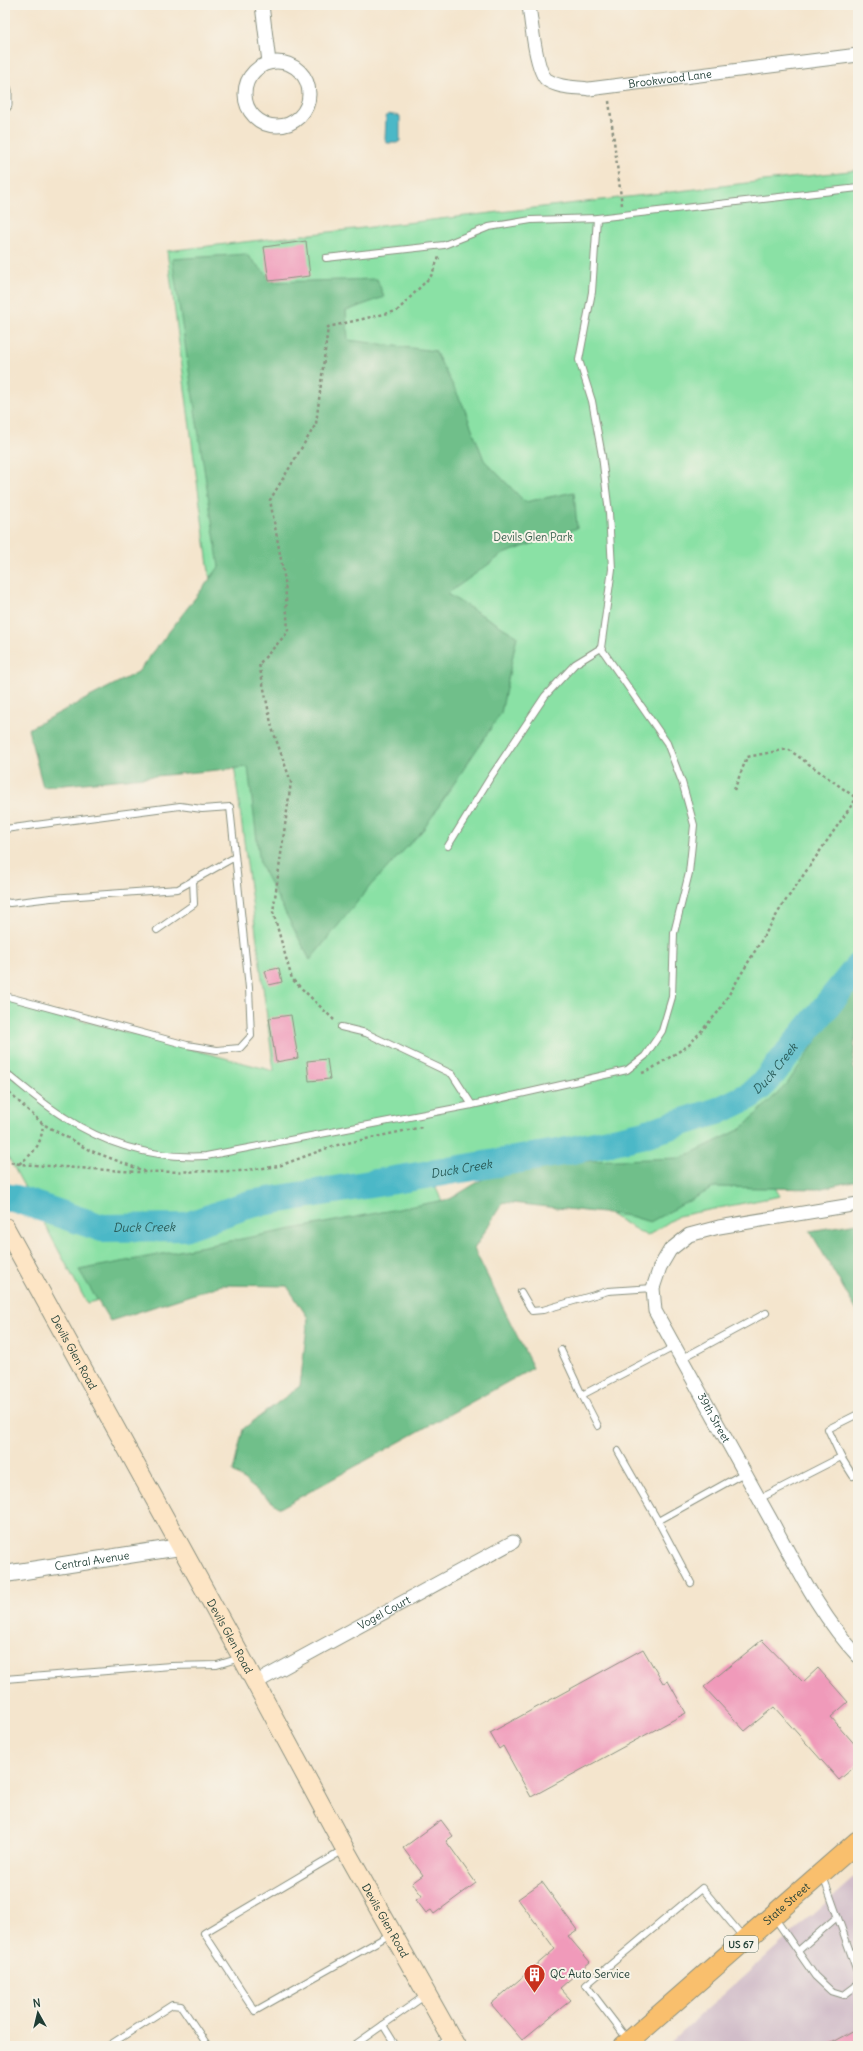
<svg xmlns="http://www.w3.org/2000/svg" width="863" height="2051" viewBox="0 0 863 2051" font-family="Delius,sans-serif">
  <rect width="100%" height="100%" fill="#f7f3e8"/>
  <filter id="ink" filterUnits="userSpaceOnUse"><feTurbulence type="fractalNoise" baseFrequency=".025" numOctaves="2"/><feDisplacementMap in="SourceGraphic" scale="8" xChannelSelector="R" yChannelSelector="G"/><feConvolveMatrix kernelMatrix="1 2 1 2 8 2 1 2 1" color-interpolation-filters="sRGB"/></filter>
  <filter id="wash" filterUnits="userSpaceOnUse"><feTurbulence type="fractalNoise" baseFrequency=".012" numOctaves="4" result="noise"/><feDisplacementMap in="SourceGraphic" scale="16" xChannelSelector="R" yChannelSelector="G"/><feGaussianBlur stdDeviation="0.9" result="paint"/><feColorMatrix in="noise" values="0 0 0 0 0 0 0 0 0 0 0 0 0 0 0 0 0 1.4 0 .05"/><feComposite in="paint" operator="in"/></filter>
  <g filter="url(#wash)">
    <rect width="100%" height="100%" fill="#f4e5cd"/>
    <polygon fill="#d1bdc9" points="858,1874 858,2046 666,2046"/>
    <polygon fill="#8ae1a5" stroke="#548f6c" points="858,170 858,1039 748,1142 780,1196 678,1216 647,1236 516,1160 435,1186 447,1212 87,1303 5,1151 5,1000 274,1071 167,251"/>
    <g fill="#6fbf8a" stroke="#477e5f">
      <polygon points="246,254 274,282 377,279 384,297 346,311 348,340 435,351 463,405 484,460 525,502 574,492 577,528 503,554 447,594 517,636 501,713 423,830 371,885 310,960 260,864 248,767 43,787 28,729 138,672 219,567 172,259"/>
      <polygon points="858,981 858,1028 856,1029 853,1067 858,1073 858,1180 818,1189 715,1187 650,1222 630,1216 503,1202 474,1249 533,1368 280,1508 233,1472 243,1429 300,1386 308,1318 287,1286 222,1285 110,1321 79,1270 450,1199 488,1176 557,1162 681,1158 741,1129 787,1084 854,985"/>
      <polygon points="858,1223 858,1313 810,1231"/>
    </g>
    <polygon fill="#4bb8c7" stroke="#357a7e" points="388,114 400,116 400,141 397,143 387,143 385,140 386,117"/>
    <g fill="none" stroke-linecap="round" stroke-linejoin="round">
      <path stroke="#4bb8c7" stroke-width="28" id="s1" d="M5 1197 16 1199 102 1228 184 1227 250 1204 563 1152 641 1135 718 1111 751 1095 766 1081 858 967"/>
    </g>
    <g id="blocks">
      <g fill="#f09aba">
        <polygon points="306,241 310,276 269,281 264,247"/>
        <polygon points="279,968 282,982 269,985 265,971"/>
        <polygon points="291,1015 298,1058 276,1062 269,1018"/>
        <polygon points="327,1059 330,1079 309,1081 307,1061"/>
        <polygon points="762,1640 803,1682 818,1668 848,1702 831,1717 858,1748 858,1764 839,1780 774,1707 745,1731 704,1687"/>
        <polygon points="643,1649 663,1683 668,1681 686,1713 531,1797 503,1746 499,1749 490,1733"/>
        <polygon points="441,1820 453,1836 446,1841 476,1883 434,1914 431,1910 426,1913 416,1900 422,1896 412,1883 423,1875 403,1848"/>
        <polygon points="542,1882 577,1930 568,1936 590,1962 560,1988 571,2000 522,2040 491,2004 555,1949 518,1899"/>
        <polygon points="858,2028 858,2046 825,2046"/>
      </g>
    </g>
  </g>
  <g filter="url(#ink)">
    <use href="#blocks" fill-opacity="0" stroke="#8a9180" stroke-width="1"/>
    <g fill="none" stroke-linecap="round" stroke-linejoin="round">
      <defs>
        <g id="service">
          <polyline points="326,258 444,245 489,227 531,220 597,218 858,188"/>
          <polyline points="5,829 180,806 202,809 230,807 249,988 251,1036 240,1048 217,1050 187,1045 5,996"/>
          <polyline points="448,846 490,778 545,696 575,664 601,648"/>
          <polyline points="5,902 10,903 51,898 178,889 235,857"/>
          <polyline points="157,930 194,904 193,880"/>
          <polyline points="341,1027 366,1033 452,1074 472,1105"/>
          <path d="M5 1072C24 1087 43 1104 64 1117 108 1146 154 1159 206 1156L472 1105 627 1070 645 1056 662 1031 672 997 674 933 689 873 694 825 682 782 667 743 601 648 612 569 609 513 602 456 592 401 579 360 592 292 597 218"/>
          <polyline points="521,1292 532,1311 543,1310 608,1291 653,1288"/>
          <polyline points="561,1350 582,1395 674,1347"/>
          <polyline points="681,1359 766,1313"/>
          <polyline points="582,1395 598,1426"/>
          <polyline points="858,1414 828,1429 841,1457 853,1476 858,1473"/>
          <polyline points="618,1451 658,1521 744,1473"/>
          <polyline points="759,1499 841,1457"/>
          <polyline points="658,1521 691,1583"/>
          <polyline points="5,1679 171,1666 217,1665 240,1658"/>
          <polyline points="344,1850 204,1933 255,2011 391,1934"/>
          <polyline points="823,1876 858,1974"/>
          <polyline points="774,1917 815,1976 831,1991 844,1995 856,1986 858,1980"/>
          <polyline points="798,1951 837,1917"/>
          <polyline points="628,2040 586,1985 702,1888 743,1937"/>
          <polyline points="108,2046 172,2005 181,2006 208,2046"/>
          <polyline points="353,2046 383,2025"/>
          <polyline points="396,2046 383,2025 426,1995"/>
          <polyline points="438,2046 450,2038"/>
        </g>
        <g id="minor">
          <polyline points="262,5 269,62"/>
          <path id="s2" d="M529 5C531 20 536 72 547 80 559 88 575 87 589 89L858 55"/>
          <circle cx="277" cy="94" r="32"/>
          <polyline points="5,90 5,105"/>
          <path id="s3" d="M858 1204 719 1227 689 1235 670 1250 660 1267 653 1288 655 1311C692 1379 730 1446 767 1513 794 1561 819 1615 858 1656"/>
          <path id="s4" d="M255 1683 513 1542"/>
        </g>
        <g id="tertiary">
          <path id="s5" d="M5 1574 180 1547"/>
        </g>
        <g id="secondary">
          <path id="s6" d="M5 1227 242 1658 345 1849 456 2046"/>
        </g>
        <g id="primary">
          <path id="s7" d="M624 2046 858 1841"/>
        </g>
      </defs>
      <use href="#service" stroke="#8a9180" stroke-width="8"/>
      <use href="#minor" stroke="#8a9180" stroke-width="15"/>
      <use href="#tertiary" stroke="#8a9180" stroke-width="18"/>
      <use href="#secondary" stroke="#8a9180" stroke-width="20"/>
      <use href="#primary" stroke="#8a9180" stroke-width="22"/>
      <g stroke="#8a9180" stroke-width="2.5" stroke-dasharray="3 3" stroke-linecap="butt">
        <polyline points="609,101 622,205"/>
        <polyline points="734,790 747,757 788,749 856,798"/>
        <polyline points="334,1020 292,979 273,912 291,782 272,728 259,664 288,632 285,581 270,500 316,424 328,327 397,311 431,276 440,255"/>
        <polyline points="642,1073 648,1071 689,1045 719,1011 782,906 858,796"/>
        <polyline points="5,1089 43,1124 89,1150 144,1171"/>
        <polyline points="5,1161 19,1164 137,1172 240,1171 279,1166 333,1146 422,1127"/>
        <path d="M19 1164C36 1151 41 1145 43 1124"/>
      </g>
      <use href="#service" stroke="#fff" stroke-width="6"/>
      <use href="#minor" stroke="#fff" stroke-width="13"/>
      <use href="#tertiary" stroke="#fff" stroke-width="16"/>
      <use href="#secondary" stroke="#fde5c5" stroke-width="18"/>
      <use href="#primary" stroke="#f9bf6d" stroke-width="20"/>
    </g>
  </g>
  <defs>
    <symbol id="building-pin" viewBox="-11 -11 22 30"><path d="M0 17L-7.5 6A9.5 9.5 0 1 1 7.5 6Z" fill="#c8321e" stroke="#f7f3e8"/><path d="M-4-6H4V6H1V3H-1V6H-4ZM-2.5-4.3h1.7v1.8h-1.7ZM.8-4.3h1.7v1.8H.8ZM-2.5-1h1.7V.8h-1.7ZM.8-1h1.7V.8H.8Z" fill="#fff"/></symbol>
  </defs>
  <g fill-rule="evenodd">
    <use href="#building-pin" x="522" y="1962" width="25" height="34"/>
  </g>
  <g text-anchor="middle" stroke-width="4" stroke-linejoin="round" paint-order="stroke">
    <rect fill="#f7f3e8" stroke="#60746a" stroke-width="1" x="724" y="1936" width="34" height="16" rx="3"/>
    <g font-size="10" font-weight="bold" fill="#1f3d34">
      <text x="741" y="1948">US 67</text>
    </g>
    <g font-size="11" fill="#1f3d34" stroke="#f7f3e8">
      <text dy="4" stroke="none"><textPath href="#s2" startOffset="203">Brookwood Lane</textPath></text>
      <text dy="4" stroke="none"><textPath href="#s6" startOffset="143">Devils Glen Road</textPath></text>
      <text dy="4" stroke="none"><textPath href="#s3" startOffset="383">39th Street</textPath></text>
      <text dy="4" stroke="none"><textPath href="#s5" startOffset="88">Central Avenue</textPath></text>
      <text dy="4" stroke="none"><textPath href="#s4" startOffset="147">Vogel Court</textPath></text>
      <text dy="4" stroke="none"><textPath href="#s6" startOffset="467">Devils Glen Road</textPath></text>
      <text dy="4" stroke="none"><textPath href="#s7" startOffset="216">State Street</textPath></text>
      <text dy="4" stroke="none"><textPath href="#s6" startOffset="791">Devils Glen Road</textPath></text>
    </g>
    <g font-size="11" fill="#345e4b" stroke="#f7f3e8">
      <text x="533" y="541">Devils Glen Park</text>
    </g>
    <g font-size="11" fill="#1f3d34" stroke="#f7f3e8" text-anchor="start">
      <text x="550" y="1978">QC Auto Service</text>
    </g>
    <g font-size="12" font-style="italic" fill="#2a5c59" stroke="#f7f3e8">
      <text dy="4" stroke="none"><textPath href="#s1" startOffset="804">Duck Creek</textPath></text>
      <text dy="4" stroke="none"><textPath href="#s1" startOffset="468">Duck Creek</textPath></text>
      <text dy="4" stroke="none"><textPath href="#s1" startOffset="144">Duck Creek</textPath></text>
    </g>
  </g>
  <rect width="863" height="2051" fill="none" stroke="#f7f3e8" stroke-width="20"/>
  <g transform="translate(38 2013) rotate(352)" stroke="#f7f3e8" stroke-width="3" paint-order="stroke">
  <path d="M0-3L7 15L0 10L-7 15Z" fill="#1f3d34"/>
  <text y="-6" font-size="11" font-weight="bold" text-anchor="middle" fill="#1f3d34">N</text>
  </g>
</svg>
